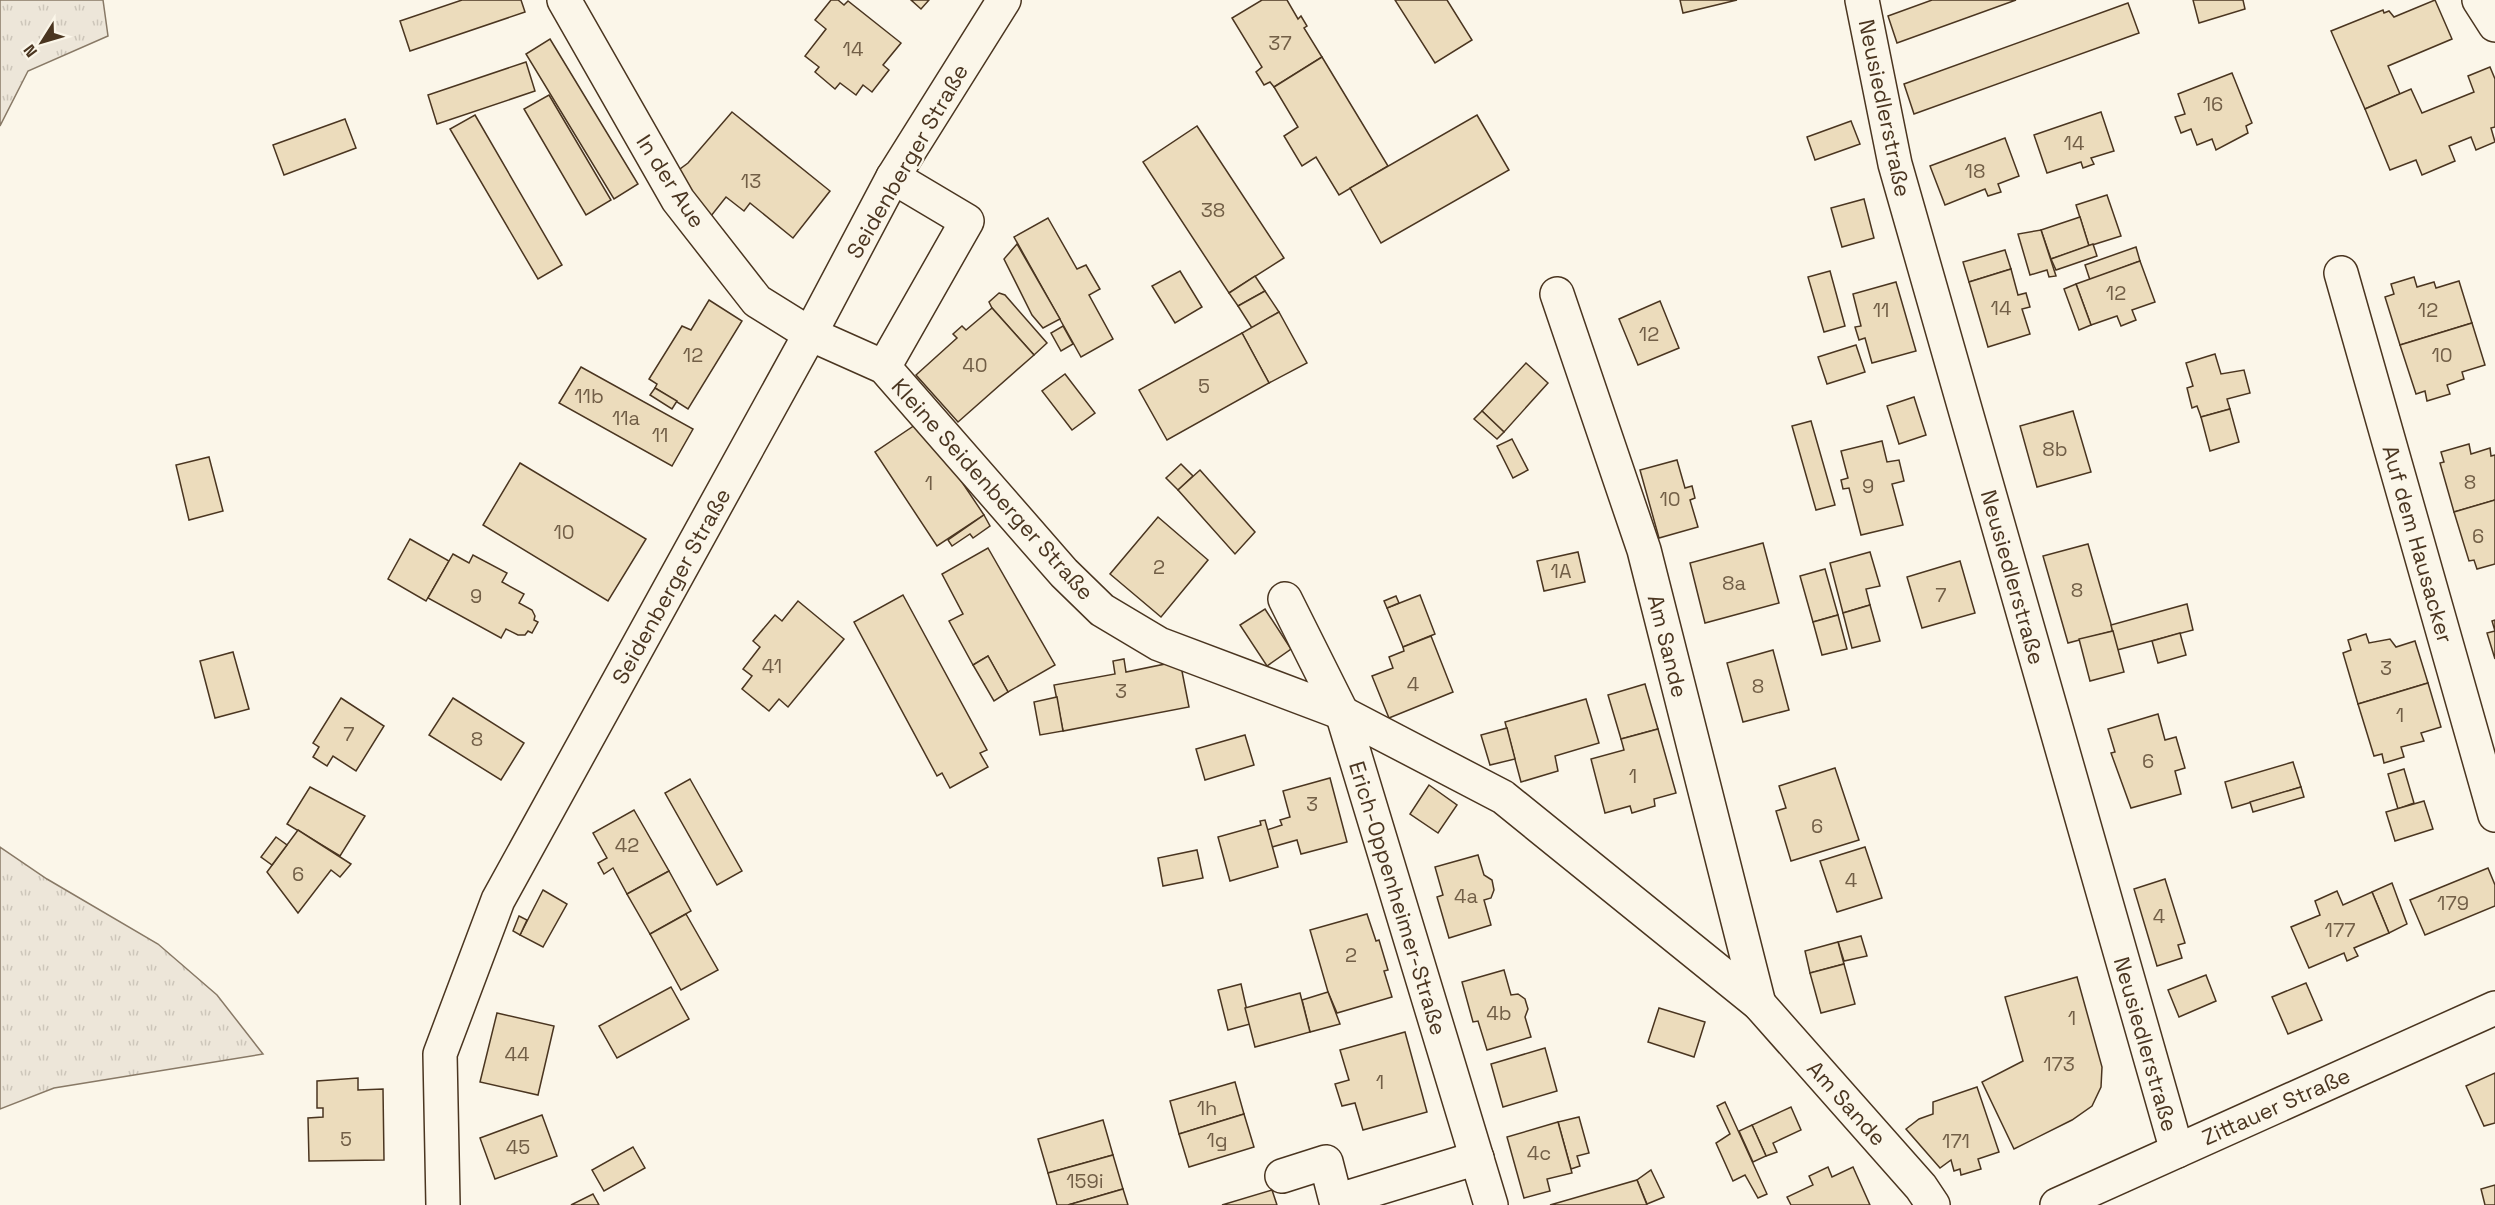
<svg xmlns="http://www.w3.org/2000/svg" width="2495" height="1205" viewBox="0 0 2495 1205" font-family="'Space Grotesk',sans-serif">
  <defs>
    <pattern id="grass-tufts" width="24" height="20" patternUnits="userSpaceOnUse" patternTransform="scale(1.5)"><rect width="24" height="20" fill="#ede6d9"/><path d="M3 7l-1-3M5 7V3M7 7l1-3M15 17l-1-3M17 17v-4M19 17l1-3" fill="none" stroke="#cdc6ba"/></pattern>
  </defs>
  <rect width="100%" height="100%" fill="#fbf6e9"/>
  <g fill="url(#grass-tufts)" stroke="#887966" stroke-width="1.5">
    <polygon points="0,0 103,0 108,36 28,71 0,126"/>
    <polygon points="0,847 47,879 158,944 217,995 263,1054 54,1088 0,1109"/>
  </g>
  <g fill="#ecdcbc" stroke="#4a3520" stroke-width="1.5">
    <polygon points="462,0 521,0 525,12 410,51 400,21"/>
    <polygon points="831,0 838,0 844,5 848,1 901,43 883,65 889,70 872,92 863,85 856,95 840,83 835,89 815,72 819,67 805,56 826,29 815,20"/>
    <polygon points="911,0 929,0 921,9"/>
    <polygon points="1262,0 1287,0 1298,19 1301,16 1307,26 1304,28 1322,57 1274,87 1270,82 1264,85 1256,72 1262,67 1232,18"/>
    <polygon points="1395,0 1447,0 1472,40 1435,63"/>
    <polygon points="1680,0 1737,0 1683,13"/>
    <polygon points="1932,0 2016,0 1897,43 1888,16"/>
    <polygon points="2193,0 2243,0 2245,9 2199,23"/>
    <polygon points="2435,0 2452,39 2388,66 2400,94 2365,109 2331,31 2383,10 2384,13 2389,11 2394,17"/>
    <polygon points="2128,3 2139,33 1914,114 1904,84"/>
    <polygon points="550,39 638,184 614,199 526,54"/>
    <polygon points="1322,57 1388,166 1339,195 1316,157 1302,166 1284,136 1298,127 1274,87"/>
    <polygon points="526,62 535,91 437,124 428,95"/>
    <polygon points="2490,67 2495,79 2495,127 2491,128 2495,142 2476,150 2471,137 2449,146 2455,161 2422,175 2416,160 2390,170 2365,109 2411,89 2422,113 2474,92 2468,76"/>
    <polygon points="2232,73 2252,123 2246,126 2248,133 2216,150 2212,139 2197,145 2191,129 2181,133 2175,117 2185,114 2178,94"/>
    <polygon points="549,95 611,200 586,215 524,109"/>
    <polygon points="732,112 830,191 793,238 750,203 744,211 726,197 707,221 676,172 688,163"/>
    <polygon points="2101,112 2114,151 2091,158 2094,164 2083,168 2081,162 2047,173 2034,135"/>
    <polygon points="475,115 562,265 538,279 450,129"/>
    <polygon points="1477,115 1509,170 1381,243 1350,188"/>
    <polygon points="345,119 356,148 284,175 273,145"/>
    <polygon points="1851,121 1860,144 1815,160 1807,137"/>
    <polygon points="1197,126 1284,258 1229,293 1143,162"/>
    <polygon points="2005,138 2019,176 1998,184 2001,192 1988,196 1985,189 1945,205 1930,166"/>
    <polygon points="2107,195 2121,236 2089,246 2076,205"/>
    <polygon points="1864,199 1874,238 1842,247 1831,208"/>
    <polygon points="2080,217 2089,246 2051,259 2041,230"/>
    <polygon points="1048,218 1077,269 1086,265 1100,289 1089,295 1113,339 1081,357 1014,237"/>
    <polygon points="2041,230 2056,276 2049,277 2047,270 2030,275 2018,234"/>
    <polygon points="1017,244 1060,319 1043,328 1032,315 1004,259"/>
    <polygon points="2093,244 2097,256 2056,270 2051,259"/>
    <polygon points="2136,247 2140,261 2090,280 2085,265"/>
    <polygon points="2005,250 2011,269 1969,282 1963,262"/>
    <polygon points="2140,261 2155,302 2132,310 2136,320 2121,326 2117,316 2091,325 2076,284"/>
    <polygon points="2011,269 2018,295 2026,293 2030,307 2022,309 2030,334 1988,347 1969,282"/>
    <polygon points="1180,271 1202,307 1175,323 1152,286"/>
    <polygon points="1830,271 1845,326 1824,332 1808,277"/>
    <polygon points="1255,276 1265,291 1238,306 1229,293"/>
    <polygon points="2414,277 2417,287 2434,282 2436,288 2459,281 2472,323 2400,345 2385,297 2394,294 2391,284"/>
    <polygon points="1896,282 1916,351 1872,363 1865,338 1859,340 1855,327 1861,326 1853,294"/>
    <polygon points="2076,284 2091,325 2079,330 2064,289"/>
    <polygon points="1265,291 1279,312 1252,328 1238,306"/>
    <polygon points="999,293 1005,295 1047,343 1034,355 992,308 989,302"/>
    <polygon points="709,300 742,321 688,409 655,388 657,384 649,379 682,326 691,330"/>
    <polygon points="1660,301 1679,348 1638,365 1619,319"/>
    <polygon points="992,308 1034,355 958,422 916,375 957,338 953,334 962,326 966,330"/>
    <polygon points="1279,312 1307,363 1269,383 1242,333"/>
    <polygon points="2472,323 2485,365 2462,372 2464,379 2447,385 2450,394 2427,401 2425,391 2416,394 2400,345"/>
    <polygon points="1063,326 1073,344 1061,351 1051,333"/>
    <polygon points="1242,333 1269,383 1167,440 1139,390"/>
    <polygon points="1856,345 1865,372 1827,384 1818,357"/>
    <polygon points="2215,354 2221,374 2244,370 2250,393 2227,399 2230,409 2201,417 2197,406 2192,408 2187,388 2193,386 2186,363"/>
    <polygon points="1526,363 1548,383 1504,432 1482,411"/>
    <polygon points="581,367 693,429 672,466 559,403"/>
    <polygon points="1065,374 1095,413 1072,430 1042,391"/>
    <polygon points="655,388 677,401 672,409 650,395"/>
    <polygon points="1914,397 1926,435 1899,444 1887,406"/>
    <polygon points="2230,409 2239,442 2210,451 2201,417"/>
    <polygon points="1482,411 1504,432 1497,439 1474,419"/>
    <polygon points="2073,411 2091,472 2037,487 2020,426"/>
    <polygon points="921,421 984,515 937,546 875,452"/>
    <polygon points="1811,421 1835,505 1816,510 1792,426"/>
    <polygon points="1512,439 1528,470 1513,478 1497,446"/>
    <polygon points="1882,441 1887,462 1899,460 1904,481 1892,484 1903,525 1861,535 1849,488 1843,489 1841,480 1848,478 1841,451"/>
    <polygon points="2469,444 2471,454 2490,448 2491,456 2495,455 2495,500 2454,512 2440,463 2444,462 2441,452"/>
    <polygon points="209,457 223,511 189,520 176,465"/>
    <polygon points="1677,460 1685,488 1692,486 1695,498 1690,500 1698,527 1659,538 1640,470"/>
    <polygon points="520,463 646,539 608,601 483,525"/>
    <polygon points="1181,464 1193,476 1178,490 1166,478"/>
    <polygon points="1200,470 1255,532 1235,554 1178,490"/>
    <polygon points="2495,500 2495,564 2477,569 2474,560 2469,561 2454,512"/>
    <polygon points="984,515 990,526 973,538 970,534 952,546 948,540"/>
    <polygon points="1158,517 1208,560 1161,617 1110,574"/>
    <polygon points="410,539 449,561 426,601 388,579"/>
    <polygon points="1763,543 1779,603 1705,623 1690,563"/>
    <polygon points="2088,544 2113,631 2068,643 2043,556"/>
    <polygon points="988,548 1055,665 1008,692 988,656 973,665 949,621 963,614 942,574"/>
    <polygon points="1578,552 1585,582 1544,591 1537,561"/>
    <polygon points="1870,552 1880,586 1866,589 1870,605 1843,613 1830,563"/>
    <polygon points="453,554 469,563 473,555 507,573 502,582 524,594 519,603 532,610 535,616 534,620 538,622 532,633 528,631 525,635 518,635 506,629 501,638 428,598"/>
    <polygon points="1960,561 1975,613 1922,628 1907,577"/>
    <polygon points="1825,569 1838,615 1813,622 1800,576"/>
    <polygon points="903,595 987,750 980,753 988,767 950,788 942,773 937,776 854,622"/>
    <polygon points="1420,595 1435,634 1403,647 1387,608"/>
    <polygon points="1396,596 1399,603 1387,608 1384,601"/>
    <polygon points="798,601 844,639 788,707 779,699 769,711 742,689 752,676 743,669 760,647 753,641 775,615 782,621"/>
    <polygon points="2187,604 2193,630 2117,650 2111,625"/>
    <polygon points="1870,605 1880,641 1852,648 1843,613"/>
    <polygon points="1265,609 1291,649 1267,666 1240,625"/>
    <polygon points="1838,615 1847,649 1822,655 1813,622"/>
    <polygon points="2495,620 2495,659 2487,633 2495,631 2492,621"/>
    <polygon points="2113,631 2124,672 2090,681 2079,639"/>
    <polygon points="2180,633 2186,655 2158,663 2152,641"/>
    <polygon points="2366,634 2369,643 2390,639 2396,647 2415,641 2428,683 2358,704 2343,653 2351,650 2348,640"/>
    <polygon points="1431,636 1453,692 1389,718 1372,676 1393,668 1389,657 1404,651 1403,647"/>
    <polygon points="1773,650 1789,710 1743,722 1727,663"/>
    <polygon points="233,652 249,709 215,718 200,661"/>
    <polygon points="988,656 1008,692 994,701 973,665"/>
    <polygon points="1124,659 1126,672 1180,661 1189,707 1063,731 1054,685 1115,674 1113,661"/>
    <polygon points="2428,683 2441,727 2421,733 2424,741 2401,747 2404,757 2384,763 2382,754 2374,756 2358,704"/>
    <polygon points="1645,684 1658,729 1621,739 1608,695"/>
    <polygon points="1057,697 1063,731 1040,735 1034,702"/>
    <polygon points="341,698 384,726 356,771 333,756 327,766 313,757 319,747 313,743"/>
    <polygon points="453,698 524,743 501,780 429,735"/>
    <polygon points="1586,699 1599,743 1555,756 1558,771 1521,782 1505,722"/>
    <polygon points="2158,714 2165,740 2176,737 2185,768 2175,771 2181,794 2131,808 2111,753 2115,752 2108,729"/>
    <polygon points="1507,728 1515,759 1490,765 1481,735"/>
    <polygon points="1658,729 1676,793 1654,799 1655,806 1632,813 1630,806 1605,813 1591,759 1624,750 1621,739"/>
    <polygon points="1245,735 1254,765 1205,780 1196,749"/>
    <polygon points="2293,762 2301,787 2232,808 2225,782"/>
    <polygon points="1835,768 1859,840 1791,861 1776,811 1786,808 1779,786"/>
    <polygon points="2404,769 2414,803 2398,809 2388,774"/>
    <polygon points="1330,778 1347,842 1301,854 1297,840 1272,847 1267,830 1282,825 1280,820 1290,817 1283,791"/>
    <polygon points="690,779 742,871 717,885 665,793"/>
    <polygon points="1429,785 1457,805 1438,833 1410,814"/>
    <polygon points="310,787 365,816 340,856 287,824"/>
    <polygon points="2301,787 2304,797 2253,812 2250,802"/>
    <polygon points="2424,801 2433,829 2395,841 2386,812"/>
    <polygon points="634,810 669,871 627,894 613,868 604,874 598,863 607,858 593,833"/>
    <polygon points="1265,820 1278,867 1230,881 1218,837 1261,825 1260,821"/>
    <polygon points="298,830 351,864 340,877 331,870 298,913 267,872"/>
    <polygon points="276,837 287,845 272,865 261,857"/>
    <polygon points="1865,847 1882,898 1837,912 1820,861"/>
    <polygon points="1197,850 1203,878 1163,886 1158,858"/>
    <polygon points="1478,855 1484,875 1492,880 1494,890 1491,898 1484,900 1491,925 1449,938 1437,897 1443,895 1435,867"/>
    <polygon points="2488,868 2495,885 2495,906 2425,935 2410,900"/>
    <polygon points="669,871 691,911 650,934 627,894"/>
    <polygon points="2165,879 2185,943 2178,945 2182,958 2157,966 2134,889"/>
    <polygon points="2392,883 2407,924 2389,933 2372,892"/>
    <polygon points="543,890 567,904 543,947 520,935"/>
    <polygon points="2337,891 2343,905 2372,892 2389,933 2354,948 2358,956 2347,961 2344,953 2309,968 2291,927 2320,915 2315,901"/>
    <polygon points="686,914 718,970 681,990 650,934"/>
    <polygon points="1367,914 1376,941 1379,940 1388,970 1384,971 1392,997 1337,1013 1328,992 1310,930"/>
    <polygon points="519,916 527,920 520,935 513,931"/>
    <polygon points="1861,936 1867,956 1844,961 1838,942"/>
    <polygon points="1838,942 1844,964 1810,973 1805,951"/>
    <polygon points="1844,964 1855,1004 1821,1013 1810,973"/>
    <polygon points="1504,970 1511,995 1518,994 1525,999 1528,1009 1525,1017 1531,1037 1487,1050 1478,1021 1473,1022 1462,982"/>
    <polygon points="2206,975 2216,1001 2179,1017 2168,990"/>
    <polygon points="2077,977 2102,1067 2101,1087 2092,1106 2072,1120 2014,1149 1982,1082 2023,1061 2005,997"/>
    <polygon points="2306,983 2322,1020 2288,1034 2272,997"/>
    <polygon points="1241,984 1250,1024 1228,1030 1218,990"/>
    <polygon points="671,987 689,1019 617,1058 599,1026"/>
    <polygon points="1328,992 1340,1024 1310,1032 1302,1000"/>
    <polygon points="1300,993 1310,1032 1255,1047 1245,1008"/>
    <polygon points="1659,1008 1705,1022 1694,1057 1648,1042"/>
    <polygon points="497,1013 554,1026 538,1095 480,1082"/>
    <polygon points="1405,1032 1427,1112 1363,1130 1355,1103 1342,1106 1335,1084 1349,1080 1340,1050"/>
    <polygon points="1545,1048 1557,1091 1503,1107 1491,1064"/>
    <polygon points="2495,1073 2495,1123 2484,1126 2466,1086"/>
    <polygon points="358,1078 358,1090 383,1089 384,1160 309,1161 308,1118 323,1117 323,1108 317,1108 317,1081"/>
    <polygon points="1235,1082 1244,1114 1179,1134 1170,1101"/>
    <polygon points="1977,1087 1999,1152 1978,1159 1981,1169 1961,1175 1960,1169 1954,1171 1951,1160 1940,1168 1906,1129 1919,1119 1933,1114 1933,1102"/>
    <polygon points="1725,1102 1767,1194 1758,1198 1745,1175 1733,1181 1716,1143 1730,1134 1717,1106"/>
    <polygon points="1791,1107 1801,1130 1773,1143 1777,1152 1766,1156 1752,1125"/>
    <polygon points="1244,1114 1254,1147 1189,1167 1179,1134"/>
    <polygon points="542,1115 557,1156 495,1179 480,1138"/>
    <polygon points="1579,1117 1589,1153 1577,1156 1580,1166 1571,1169 1558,1122"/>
    <polygon points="1103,1120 1113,1155 1048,1173 1038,1139"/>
    <polygon points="1558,1122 1572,1173 1547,1179 1550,1191 1524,1198 1507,1137"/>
    <polygon points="1752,1125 1766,1156 1753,1162 1739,1131"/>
    <polygon points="633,1147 645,1168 604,1191 592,1170"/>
    <polygon points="1113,1155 1123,1189 1068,1205 1057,1205 1048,1173"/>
    <polygon points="1828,1167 1832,1177 1853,1167 1870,1205 1791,1205 1787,1197 1813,1185 1809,1176"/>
    <polygon points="1651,1170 1664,1197 1647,1204 1637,1180"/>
    <polygon points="1637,1180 1647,1205 1550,1205"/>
    <polygon points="2495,1185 2495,1205 2485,1205 2481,1189"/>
    <polygon points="1123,1189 1128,1205 1068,1205"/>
    <polygon points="1272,1190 1277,1205 1222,1205"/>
    <polygon points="593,1194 599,1205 571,1205"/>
  </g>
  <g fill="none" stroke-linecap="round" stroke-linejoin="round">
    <defs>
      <g id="minor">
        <polyline points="564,0 678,200 757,301 810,334 884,367 1064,573 1102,610 1159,644 1342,713 1503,797 1759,1004 1921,1187 1933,1205"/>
        <polyline points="1862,0 1895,164 2177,1151"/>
        <polyline points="2479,0 2495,25"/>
        <polyline points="2341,273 2495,815"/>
        <polyline points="1557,294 1644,550 1759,1004"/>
        <polyline points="884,367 967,221 893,177"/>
        <polyline points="1285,599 1342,713 1491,1205"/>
        <polyline points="1282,1176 1326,1162 1336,1201 1477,1158"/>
        <polyline points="443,1205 440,1054 498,900 810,334 893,177 1004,0"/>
      </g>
      <polyline id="major" points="2057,1205 2495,1008"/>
    </defs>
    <use href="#minor" stroke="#4a3520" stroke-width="36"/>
    <use href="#major" stroke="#4a3520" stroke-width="36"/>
    <use href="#minor" stroke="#fbf6e9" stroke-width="33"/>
    <use href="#major" stroke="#fbf6e9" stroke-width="33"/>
  </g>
  <g text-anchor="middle" stroke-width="4.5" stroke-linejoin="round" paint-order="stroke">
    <g font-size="20" fill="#725f47">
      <text x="1280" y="50">37</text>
      <text x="853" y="56">14</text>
      <text x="2213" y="111">16</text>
      <text x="2074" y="150">14</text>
      <text x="1975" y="178">18</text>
      <text x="751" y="188">13</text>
      <text x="1213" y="217">38</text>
      <text x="2116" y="300">12</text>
      <text x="2001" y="315">14</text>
      <text x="1881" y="317">11</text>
      <text x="2428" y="317">12</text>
      <text x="1649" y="341">12</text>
      <text x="693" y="362">12</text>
      <text x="2442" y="362">10</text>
      <text x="975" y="372">40</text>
      <text x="1204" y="393">5</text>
      <text x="589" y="403">11b</text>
      <text x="626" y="425">11a</text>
      <text x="660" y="442">11</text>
      <text x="2055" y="456">8b</text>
      <text x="2470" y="489">8</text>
      <text x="929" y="490">1</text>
      <text x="1868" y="493">9</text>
      <text x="1670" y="506">10</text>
      <text x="564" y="539">10</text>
      <text x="2478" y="543">6</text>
      <text x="1159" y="574">2</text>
      <text x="1561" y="578">1A</text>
      <text x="1734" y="590">8a</text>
      <text x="2077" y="597">8</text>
      <text x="1941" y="602">7</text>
      <text x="476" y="603">9</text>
      <text x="772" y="673">41</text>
      <text x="2386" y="675">3</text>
      <text x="1413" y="691">4</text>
      <text x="1758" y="693">8</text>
      <text x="1121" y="698">3</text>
      <text x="2400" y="722">1</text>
      <text x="349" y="741">7</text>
      <text x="477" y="746">8</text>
      <text x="2148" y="768">6</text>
      <text x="1633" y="783">1</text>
      <text x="1312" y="811">3</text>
      <text x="1817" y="833">6</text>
      <text x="627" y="852">42</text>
      <text x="298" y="881">6</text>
      <text x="1851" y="887">4</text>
      <text x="1466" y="903">4a</text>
      <text x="2453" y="910">179</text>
      <text x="2159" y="923">4</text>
      <text x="2340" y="937">177</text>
      <text x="1351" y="962">2</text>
      <text x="1499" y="1020">4b</text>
      <text x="2072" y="1025">1</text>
      <text x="517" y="1061">44</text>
      <text x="2059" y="1071">173</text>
      <text x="1380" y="1089">1</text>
      <text x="1207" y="1115">1h</text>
      <text x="346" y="1146">5</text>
      <text x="1217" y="1147">1g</text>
      <text x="1956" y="1148">171</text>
      <text x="518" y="1154">45</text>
      <text x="1539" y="1160">4c</text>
      <text x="1085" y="1188">159i</text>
    </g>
    <g font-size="22" fill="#4a3520" stroke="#fbf6e9">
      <text transform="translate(1885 108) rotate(78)" y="8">Neusiedlerstraße</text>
      <text transform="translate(907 161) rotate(-60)" y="8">Seidenberger Straße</text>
      <text transform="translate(671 181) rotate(57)" y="8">In der Aue</text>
      <text transform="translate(993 489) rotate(48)" y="8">Kleine Seidenberger Straße</text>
      <text transform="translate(2418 544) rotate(74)" y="8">Auf dem Hausacker</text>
      <text transform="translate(2013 577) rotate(74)" y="8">Neusiedlerstraße</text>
      <text transform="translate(671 586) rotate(-61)" y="8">Seidenberger Straße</text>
      <text transform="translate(1668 646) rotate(76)" y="8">Am Sande</text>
      <text transform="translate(1398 898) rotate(73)" y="8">Erich-Oppenheimer-Straße</text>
      <text transform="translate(2146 1044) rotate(74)" y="8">Neusiedlerstraße</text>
      <text transform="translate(1847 1103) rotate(48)" y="8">Am Sande</text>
      <text transform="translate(2276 1106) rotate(-24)" y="8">Zittauer Straße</text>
    </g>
  </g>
  <g transform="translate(42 42) rotate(233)" stroke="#fbf6e9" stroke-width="4.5" paint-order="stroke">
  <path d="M0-4.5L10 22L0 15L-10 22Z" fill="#4a3520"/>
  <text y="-9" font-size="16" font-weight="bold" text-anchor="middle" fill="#4a3520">N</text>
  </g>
</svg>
